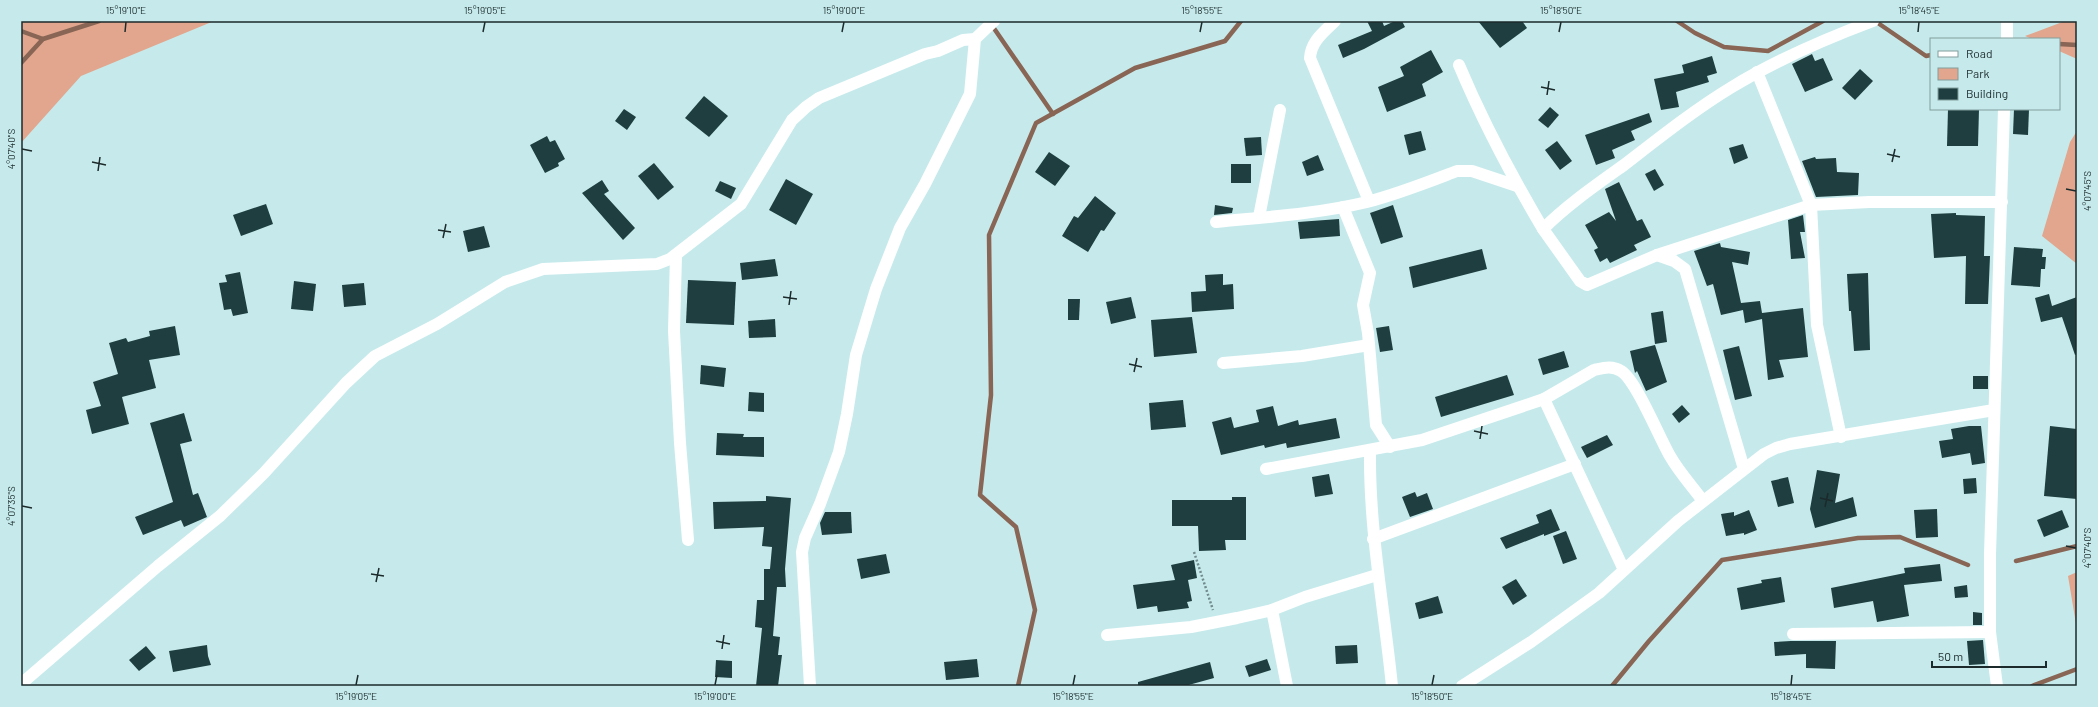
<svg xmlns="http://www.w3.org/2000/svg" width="2098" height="707" viewBox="0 0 2098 707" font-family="Barlow,sans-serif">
  <rect width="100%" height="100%" fill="#c6eaeb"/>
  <g fill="#e1a68d">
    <polygon points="21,21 214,21 81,76 21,143"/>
    <polygon points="2065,21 2077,21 2077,59 2059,51 2059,39 2032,39 2025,36"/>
    <polygon points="2077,131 2077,264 2042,236 2070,142"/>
    <polygon points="2077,572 2077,630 2068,576"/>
  </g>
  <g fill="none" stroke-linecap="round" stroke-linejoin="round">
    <g stroke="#886554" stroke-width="4.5">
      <polyline points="1677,21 1695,33 1724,47 1768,51 1823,21"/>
      <polyline points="1875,21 1926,56 1931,55"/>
      <polyline points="991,24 1053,114"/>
      <polyline points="21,31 43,39"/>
      <polyline points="2059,44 2077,45"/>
      <polyline points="21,63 43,39 99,21"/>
      <polyline points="2016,561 2077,546"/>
      <polyline points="1018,686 1035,610 1016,527 980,495 991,395 989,235 1036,123 1135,68 1225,41 1241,21"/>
      <polyline points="1612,686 1649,641 1722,560 1858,538 1900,537 1968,565"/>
      <polyline points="2032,686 2077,669"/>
    </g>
  </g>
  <g fill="#1e3e3f">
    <polygon points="1367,21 1382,21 1384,26 1395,21 1402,21 1405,27 1364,49 1343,58 1338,45 1372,31"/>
    <polygon points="1478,21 1522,21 1527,28 1500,48"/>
    <polygon points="1431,50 1443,72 1422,84 1426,96 1387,112 1378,87 1404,76 1400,67"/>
    <polygon points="1812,54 1815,61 1823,58 1833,80 1805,92 1792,64"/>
    <polygon points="1712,56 1717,73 1707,76 1709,82 1676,92 1679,107 1661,110 1654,79 1684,73 1682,65"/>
    <polygon points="1860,69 1873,81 1855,100 1842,88"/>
    <polygon points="704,96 728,116 709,137 685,118"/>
    <polygon points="1550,107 1559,115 1548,128 1538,120"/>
    <polygon points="624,109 636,117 627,130 615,121"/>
    <polygon points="1948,109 1979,109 1978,146 1947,146"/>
    <polygon points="2014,109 2029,109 2028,135 2013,134"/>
    <polygon points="1649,113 1652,122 1631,131 1635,140 1612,150 1615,158 1596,165 1585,135"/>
    <polygon points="1421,131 1426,150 1409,155 1404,135"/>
    <polygon points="547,136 550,142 555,140 565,159 558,163 559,166 545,173 530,145"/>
    <polygon points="1261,137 1262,155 1246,156 1244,138"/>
    <polygon points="1557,141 1572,161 1560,170 1545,150"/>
    <polygon points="1743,144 1748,158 1734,164 1729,148"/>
    <polygon points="1049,152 1070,166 1055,186 1035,172"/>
    <polygon points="1318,155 1324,170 1307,176 1302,162"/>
    <polygon points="1815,157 1816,159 1836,158 1837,172 1859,173 1858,195 1816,197 1802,161"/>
    <polygon points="654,163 674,187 658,200 638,176"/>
    <rect x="1231" y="164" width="20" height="19"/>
    <polygon points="1655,169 1664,185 1654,191 1645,174"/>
    <polygon points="786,179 813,194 796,225 769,210"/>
    <polygon points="602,180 609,191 604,194 635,228 623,240 582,193"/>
    <polygon points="720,181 736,188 731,199 715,191"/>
    <polygon points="1619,182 1637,221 1642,219 1651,237 1634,245 1637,250 1610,263 1607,258 1600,262 1594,250 1598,248 1585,225 1609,212 1616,221 1605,189"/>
    <polygon points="1095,196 1116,213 1104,231 1101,230 1088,252 1062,236 1074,216 1078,218"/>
    <polygon points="266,204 273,224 241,236 233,215"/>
    <polygon points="1215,205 1233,208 1232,213 1214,215"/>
    <polygon points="1393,205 1403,237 1381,244 1370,213"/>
    <polygon points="1956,213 1956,215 1985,216 1984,256 1990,256 1988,304 1965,304 1966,256 1934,258 1931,214"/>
    <polygon points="1803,215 1805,232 1800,232 1805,258 1791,259 1788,220"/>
    <polygon points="1339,219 1340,236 1300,239 1298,222"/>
    <polygon points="484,226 490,247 468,252 463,231"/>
    <polygon points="1720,243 1721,247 1750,252 1748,265 1732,262 1741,303 1760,301 1762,313 1803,308 1808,357 1779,360 1784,377 1768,380 1762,319 1745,323 1743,310 1721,315 1713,284 1707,286 1694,251"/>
    <polygon points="2014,247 2043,249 2042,257 2046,257 2045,269 2041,269 2040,287 2011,285"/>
    <polygon points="1482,249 1487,269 1413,288 1409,267"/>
    <polygon points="775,259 778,276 742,280 740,263"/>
    <polygon points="240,272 248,313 233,316 231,309 224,310 219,283 227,282 225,275"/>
    <polygon points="1868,273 1870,350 1854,351 1851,311 1849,311 1847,274"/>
    <polygon points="1223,274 1223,285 1233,284 1234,309 1192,312 1191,292 1206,291 1205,275"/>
    <polygon points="688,280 736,282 734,325 686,323"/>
    <polygon points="294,281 316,284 313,311 291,309"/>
    <polygon points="364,283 366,305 344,307 342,285"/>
    <polygon points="2049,294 2052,306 2077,297 2077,354 2075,355 2062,317 2041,322 2035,298"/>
    <polygon points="1131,297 1136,318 1111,324 1106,302"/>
    <polygon points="1068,299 1080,299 1079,320 1068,320"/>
    <polygon points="1663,311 1667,342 1655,344 1651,313"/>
    <polygon points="1192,317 1197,353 1154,357 1151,320"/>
    <polygon points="775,319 776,337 749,338 748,321"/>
    <polygon points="175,326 180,355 149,360 156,388 122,397 129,424 92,434 86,410 101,406 93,382 118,374 109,343 126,338 128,342 150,336 149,331"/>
    <polygon points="1389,326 1393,350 1380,352 1376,328"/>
    <polygon points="1655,345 1667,382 1646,391 1637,371 1635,373 1630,351"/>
    <polygon points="1739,346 1752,396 1735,400 1723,350"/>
    <polygon points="1564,351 1569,367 1543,375 1538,359"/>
    <polygon points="701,365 726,368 724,387 700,384"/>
    <polygon points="1507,375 1514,395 1441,417 1435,397"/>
    <rect x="1973" y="376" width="15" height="13"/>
    <polygon points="749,392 764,393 764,412 748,411"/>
    <polygon points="1183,400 1186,427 1151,430 1149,403"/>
    <polygon points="1682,405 1690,414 1679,423 1672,414"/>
    <polygon points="1273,406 1278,426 1298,420 1299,425 1336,418 1340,438 1287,448 1286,443 1265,448 1264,445 1221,455 1212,422 1231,417 1234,428 1259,422 1256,410"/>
    <polygon points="184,413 192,441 180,444 193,495 198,493 207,517 184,527 181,520 143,535 135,517 173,502 150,423"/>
    <polygon points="1969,426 1981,426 1985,463 1972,465 1970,453 1942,458 1939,441 1953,439 1951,429"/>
    <polygon points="2050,426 2077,429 2077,499 2044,496"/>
    <polygon points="717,433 744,434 743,437 764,437 764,457 716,455"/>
    <polygon points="1607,435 1613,445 1587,458 1581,447"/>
    <polygon points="1817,470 1840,474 1835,503 1853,497 1857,516 1815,528 1810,509"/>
    <polygon points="1329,474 1333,494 1315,497 1312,477"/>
    <polygon points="1788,477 1794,503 1778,507 1771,481"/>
    <polygon points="1976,478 1977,493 1964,494 1963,479"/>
    <polygon points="1415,492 1417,497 1427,493 1433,509 1410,517 1402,497"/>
    <polygon points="766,496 791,498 785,569 786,587 777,587 773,636 780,637 778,655 782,655 778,686 756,686 762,628 755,627 757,600 764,600 764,569 770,569 772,547 762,546 764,527 714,529 713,502 766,501"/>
    <polygon points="1232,497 1246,497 1246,540 1225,540 1226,550 1199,551 1198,526 1172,526 1172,500 1232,500"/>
    <polygon points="1551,509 1560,530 1544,536 1544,534 1506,549 1500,538 1539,523 1536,515"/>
    <polygon points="1937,509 1938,537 1916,538 1914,510"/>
    <polygon points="1749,510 1757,530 1744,535 1744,533 1726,536 1721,514 1734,512 1734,516"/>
    <polygon points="2062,510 2069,527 2044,537 2037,520"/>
    <polygon points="825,512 851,512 852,533 822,535 820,523"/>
    <polygon points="1566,531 1577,559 1563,564 1553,536"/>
    <polygon points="886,554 890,573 861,579 857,559"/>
    <polygon points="1194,560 1197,578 1188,580 1192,601 1187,602 1189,608 1158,612 1157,606 1137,609 1133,585 1175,580 1171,565"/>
    <polygon points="1940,564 1942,581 1904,585 1909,616 1877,622 1873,601 1834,608 1831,588 1905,573 1904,568"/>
    <polygon points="1781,577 1785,602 1741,610 1737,588 1762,583 1761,580"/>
    <polygon points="1516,579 1527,596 1513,605 1502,587"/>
    <polygon points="1967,585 1968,597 1955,598 1954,587"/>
    <polygon points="1438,596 1443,613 1419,619 1415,603"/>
    <polygon points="1973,612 1982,613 1982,625 1973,625"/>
    <polygon points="1983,640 1985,664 1969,665 1967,641"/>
    <polygon points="1791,641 1836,641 1835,669 1806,668 1806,654 1775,656 1774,642"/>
    <polygon points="207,645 208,656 211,665 173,672 169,651"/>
    <polygon points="1357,645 1358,663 1336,664 1335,646"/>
    <polygon points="146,646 156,658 139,671 129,660"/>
    <polygon points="977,659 979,677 946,680 944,662"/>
    <polygon points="1267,659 1271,670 1249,677 1245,666"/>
    <polygon points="716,660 732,661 732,678 715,677"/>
    <polygon points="1210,662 1214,678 1185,686 1138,686 1138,682"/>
  </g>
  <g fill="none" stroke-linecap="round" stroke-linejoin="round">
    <polyline stroke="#728b8c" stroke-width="2.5" stroke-dasharray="2 2" stroke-linecap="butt" points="1194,552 1213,610"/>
    <g stroke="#fff" stroke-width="12">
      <path d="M1335 21C1324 32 1311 41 1310 58L1369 201"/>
      <path d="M1873 21C1825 39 1776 60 1732 87 1694 110 1659 138 1624 165 1596 185 1567 205 1543 229L1580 281 1587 285 1657 255 1811 205 1869 202H2002"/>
      <polyline points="2007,39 2007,21"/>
      <path d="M1459 65C1483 122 1511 175 1543 229"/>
      <polyline points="1757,72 1811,205 1817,325 1841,437"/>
      <polyline points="1343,207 1370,273 1363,305 1368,333 1376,425 1390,447"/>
      <polyline points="1259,217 1280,110"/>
      <path d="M1216 222C1266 217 1317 214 1367 202 1398 194 1428 182 1457 171H1472L1517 186"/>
      <polyline points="676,255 674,331 680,443 688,540"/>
      <polyline points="1657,255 1674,261 1685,269 1744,469"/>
      <polyline points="1223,363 1302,356 1369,345"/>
      <polyline points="1544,399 1624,570"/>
      <path d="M1370 450C1369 530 1384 607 1392 686"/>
      <path d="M1266 469 1422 440 1544 399 1594 370C1603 368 1612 365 1621 371 1636 380 1659 437 1670 456 1679 472 1692 486 1703 501"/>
      <polyline points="1373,539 1575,464"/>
      <polyline points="1272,610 1287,686"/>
      <polyline points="1793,634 1990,632"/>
      <polyline points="1107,635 1191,627 1237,618 1272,610 1305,597 1377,575"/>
      <polyline points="21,684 158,566 220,516 264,473 346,383 375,356 437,324 505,282 543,269 657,264 670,259 741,204 792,120 806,107 819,98 925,54 938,51 963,40 975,39 994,21"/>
      <polyline points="810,686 802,552 805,538 820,504 839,452 847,414 856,355 876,289 900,228 925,184 970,94 975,39"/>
      <polyline points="1462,686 1531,642 1599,593 1678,521 1764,454 1776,448 1790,444 1994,410"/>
      <polyline points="1997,686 1990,632 1990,554 2004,109"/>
    </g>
  </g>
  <path fill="none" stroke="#1c2a2b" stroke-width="1.5" d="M125 32 126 22M483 32 485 22M842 32 844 22M1200 32 1202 22M1559 32 1561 22M1918 32 1919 22M1541 87 1555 90M1547 95 1549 81M22 149 32 151M1887 154 1900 157M92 162 106 165M1892 162 1895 149M98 171 100 157M2066 189 2076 191M438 230 451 232M443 238 446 224M783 297 797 299M789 305 791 291M1129 364 1142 367M1134 372 1137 358M1474 431 1488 434M1480 439 1482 426M1820 498 1833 501M22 506 32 508M1825 507 1828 493M2066 546 2076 548M371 574 384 576M376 582 379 568M716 641 730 644M722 649 724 635M356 685 358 675M715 685 717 675M1073 685 1075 675M1432 685 1434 675M1791 685 1792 675"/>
  <rect width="2098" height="707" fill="none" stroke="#c6eaeb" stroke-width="44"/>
  <rect x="1930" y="38" width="130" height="72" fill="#c6eaeb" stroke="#829d9e"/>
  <rect x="1938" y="51" width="20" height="6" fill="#ffffff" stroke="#829d9e"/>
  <text x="1966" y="58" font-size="12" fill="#1c2a2b">Road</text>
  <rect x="1938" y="68" width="20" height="12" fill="#e1a68d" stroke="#829d9e"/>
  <text x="1966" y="78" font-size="12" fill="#1c2a2b">Park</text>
  <rect x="1938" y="88" width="20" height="12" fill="#1e3e3f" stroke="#829d9e"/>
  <text x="1966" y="98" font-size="12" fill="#1c2a2b">Building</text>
  <path d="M1932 661v6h114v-6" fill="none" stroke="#1c2a2b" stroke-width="2"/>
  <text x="1938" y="661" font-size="12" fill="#1c2a2b" stroke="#c6eaeb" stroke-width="3" paint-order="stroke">50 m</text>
  <rect x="22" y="22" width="2054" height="663" fill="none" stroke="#1c2a2b" stroke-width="1.5"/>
  <g font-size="10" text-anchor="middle" fill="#1c2a2b">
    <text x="126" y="14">15°19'10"E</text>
    <text x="485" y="14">15°19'05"E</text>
    <text x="844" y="14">15°19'00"E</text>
    <text x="1202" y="14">15°18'55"E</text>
    <text x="1561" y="14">15°18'50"E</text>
    <text x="1919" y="14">15°18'45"E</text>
    <text transform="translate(11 149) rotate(-90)" y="4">4°07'40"S</text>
    <text transform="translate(2087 191) rotate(-90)" y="4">4°07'45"S</text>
    <text transform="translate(11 506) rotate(-90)" y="4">4°07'35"S</text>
    <text transform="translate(2087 548) rotate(-90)" y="4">4°07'40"S</text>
    <text x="356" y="700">15°19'05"E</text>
    <text x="715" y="700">15°19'00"E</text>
    <text x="1073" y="700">15°18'55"E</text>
    <text x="1432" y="700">15°18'50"E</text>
    <text x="1791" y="700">15°18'45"E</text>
  </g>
</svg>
